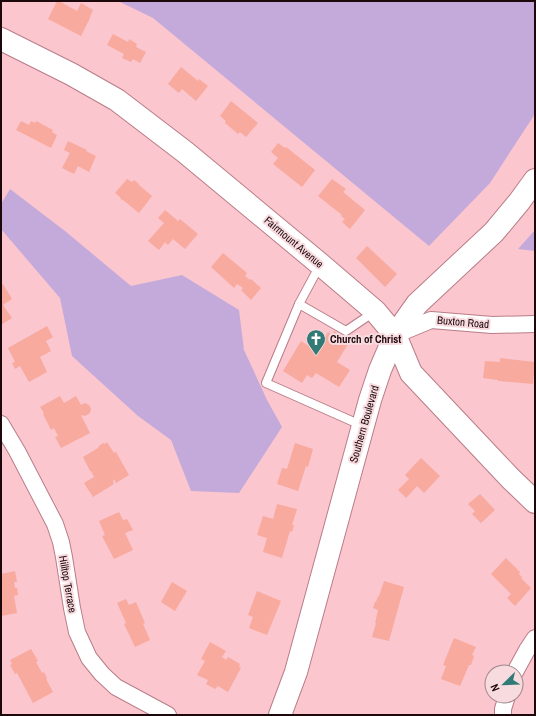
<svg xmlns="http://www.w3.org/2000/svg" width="536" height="716" viewBox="0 0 536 716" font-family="'Archivo Narrow',sans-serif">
  <rect width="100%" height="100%" fill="#fbc6ce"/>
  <g fill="#c4aada">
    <polygon points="118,1 535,1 535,112 533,117 490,183 429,246 153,18"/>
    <polygon points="10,189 65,231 131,286 182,275 239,310 244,350 267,400 282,427 239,493 191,491 171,440 138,416 72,356 60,298 1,229 1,204"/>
    <polygon points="535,230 535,251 518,249"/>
  </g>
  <g fill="#f8aa9e">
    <polygon points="57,1 59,1 77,11 81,3 93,10 90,17 90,18 81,36 48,19"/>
    <polygon points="113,34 128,42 129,39 137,44 136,47 146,52 140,63 133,59 131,62 122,58 124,54 107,45"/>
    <polygon points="181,67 198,81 199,79 208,86 196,101 182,89 179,93 168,84"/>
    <polygon points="231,101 258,123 246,137 240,132 238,134 225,123 226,121 220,116"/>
    <polygon points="21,121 29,125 31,121 35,123 36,121 53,130 52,132 57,135 51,148 16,130"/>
    <polygon points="68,141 87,150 86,151 96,156 89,172 78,166 74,174 62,168 70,153 64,150"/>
    <polygon points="278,143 285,148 286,147 315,170 302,187 273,164 278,158 271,152"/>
    <polygon points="127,179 132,182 134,180 139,184 139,185 152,196 139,213 123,200 122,200 120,198 121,198 115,193"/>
    <polygon points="332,179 346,189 343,192 365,210 350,229 342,222 345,219 341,216 342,215 318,196"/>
    <polygon points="165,210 178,221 180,219 198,234 185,249 173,239 168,245 165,242 159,250 148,241 164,223 158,218"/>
    <polygon points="367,246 397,274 385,287 356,258"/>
    <polygon points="223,253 247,273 245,276 250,280 251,279 261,288 251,300 241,290 243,288 237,284 234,288 211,267"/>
    <polygon points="3,284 12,299 3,305 12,318 1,325 1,285"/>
    <polygon points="47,326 53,337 46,341 51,351 40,357 47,372 29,382 20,366 15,369 12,363 15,362 8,348"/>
    <polygon points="334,331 345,339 344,341 348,344 337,362 350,370 339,387 316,373 312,378 307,375 302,383 283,371 301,341 317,351 328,332 332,335"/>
    <polygon points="500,358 535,362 533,384 498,381 498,380 483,378 485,361 500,362"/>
    <polygon points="60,396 64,403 76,396 81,405 85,403 89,405 91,409 90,413 85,416 81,415 90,433 61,448 55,437 58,436 54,428 51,430 43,414 44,413 40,407"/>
    <polygon points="107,442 114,453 116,452 129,475 116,483 114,479 113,481 114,484 93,497 84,483 94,477 91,471 90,471 83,457 98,448 99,446 103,443 105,444"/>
    <polygon points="295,443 313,449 308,467 306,466 298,491 277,484 282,468 287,469"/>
    <polygon points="421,458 440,476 424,493 417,486 406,498 398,490 409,479 405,475"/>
    <polygon points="480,494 495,510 481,523 472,514 475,511 468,504"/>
    <polygon points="277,504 297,509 292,525 294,525 292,532 290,531 282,558 263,552 267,538 257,535 263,516 273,519"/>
    <polygon points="119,512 123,520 127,519 133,530 125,533 133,550 114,559 102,536 105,535 99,521"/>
    <polygon points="506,558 520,572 519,574 522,577 521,578 531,588 515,606 507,598 511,594 491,574"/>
    <polygon points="15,571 17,582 14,582 15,588 17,588 18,595 14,596 17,613 1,616 1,574"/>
    <polygon points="384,581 404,587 389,641 372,637 376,623 375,623 378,610 373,608 375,602 376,602 378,596 379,596"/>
    <polygon points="172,582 187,591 175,611 161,602"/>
    <polygon points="257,591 281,601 267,635 249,628 253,617 248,615"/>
    <polygon points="126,599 129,605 136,602 145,623 143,624 150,640 135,647 124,624 126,623 117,603"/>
    <polygon points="454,638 476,647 472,655 474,656 471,665 469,665 460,686 441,679 446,666 443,665"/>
    <polygon points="210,642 226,651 222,657 226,660 228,657 240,664 239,667 241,668 228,692 218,686 215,689 206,684 208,680 197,675 205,661 201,659"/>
    <polygon points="31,649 38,661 36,662 42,673 44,672 47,678 46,679 53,692 33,703 17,673 15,674 10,665 12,664 10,660"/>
  </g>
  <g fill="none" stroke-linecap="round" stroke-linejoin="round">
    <defs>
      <g id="service">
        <polyline points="320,265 299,304 266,383 363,426"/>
        <polyline points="299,304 346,331 374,312"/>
      </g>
      <g id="minor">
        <polyline points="395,335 431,320 492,325 535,324"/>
        <polyline points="1,424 17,451 55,524 61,542 64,557 72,608 77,632 89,658 102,674 116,687 168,715"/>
        <polyline points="515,672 527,650 535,638"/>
        <polyline points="503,715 503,709 507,696"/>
      </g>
      <g id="secondary">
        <polyline points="1,39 71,74 117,100 185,152 320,264 375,311 395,335 411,373 510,478 535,502"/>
        <polyline points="280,715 296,672 370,400 380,370 395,335 417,304 494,232 519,202 535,180"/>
      </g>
    </defs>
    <use href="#service" stroke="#b97d87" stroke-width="10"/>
    <use href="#minor" stroke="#b97d87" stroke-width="18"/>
    <use href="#secondary" stroke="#b97d87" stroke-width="24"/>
    <use href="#service" stroke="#fff" stroke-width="8"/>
    <use href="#minor" stroke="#fff" stroke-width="16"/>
    <use href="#secondary" stroke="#fff" stroke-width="22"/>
  </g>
  <defs>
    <symbol id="church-pin" viewBox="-11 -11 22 30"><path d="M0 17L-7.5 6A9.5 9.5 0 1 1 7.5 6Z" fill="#327a75" stroke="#f7dbdf"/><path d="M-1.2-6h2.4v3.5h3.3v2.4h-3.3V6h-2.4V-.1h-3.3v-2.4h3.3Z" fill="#fff"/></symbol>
  </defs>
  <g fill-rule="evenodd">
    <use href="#church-pin" x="305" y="328" width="22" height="30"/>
  </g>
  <g text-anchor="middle" stroke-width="4" stroke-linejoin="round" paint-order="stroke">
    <g font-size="11" fill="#1c070b" stroke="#f7dbdf">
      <text transform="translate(294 242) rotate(40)" y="4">Fairmount Avenue</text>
      <text transform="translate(463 322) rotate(5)" y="4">Buxton Road</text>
      <text transform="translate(364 424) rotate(-74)" y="4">Southern Boulevard</text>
      <text transform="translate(68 584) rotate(80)" y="4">Hilltop Terrace</text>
    </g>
    <g font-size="11" font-weight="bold" fill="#1c070b" stroke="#f7dbdf" text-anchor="start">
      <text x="330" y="343">Church of Christ</text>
    </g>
  </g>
  <rect width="536" height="716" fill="none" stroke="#1c070b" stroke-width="4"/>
  <g transform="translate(504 684) rotate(247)"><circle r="19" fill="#f7dbdf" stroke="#9f868a"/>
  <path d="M0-3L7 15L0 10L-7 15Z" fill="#327a75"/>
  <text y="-6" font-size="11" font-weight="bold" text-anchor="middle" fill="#1c070b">N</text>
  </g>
</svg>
